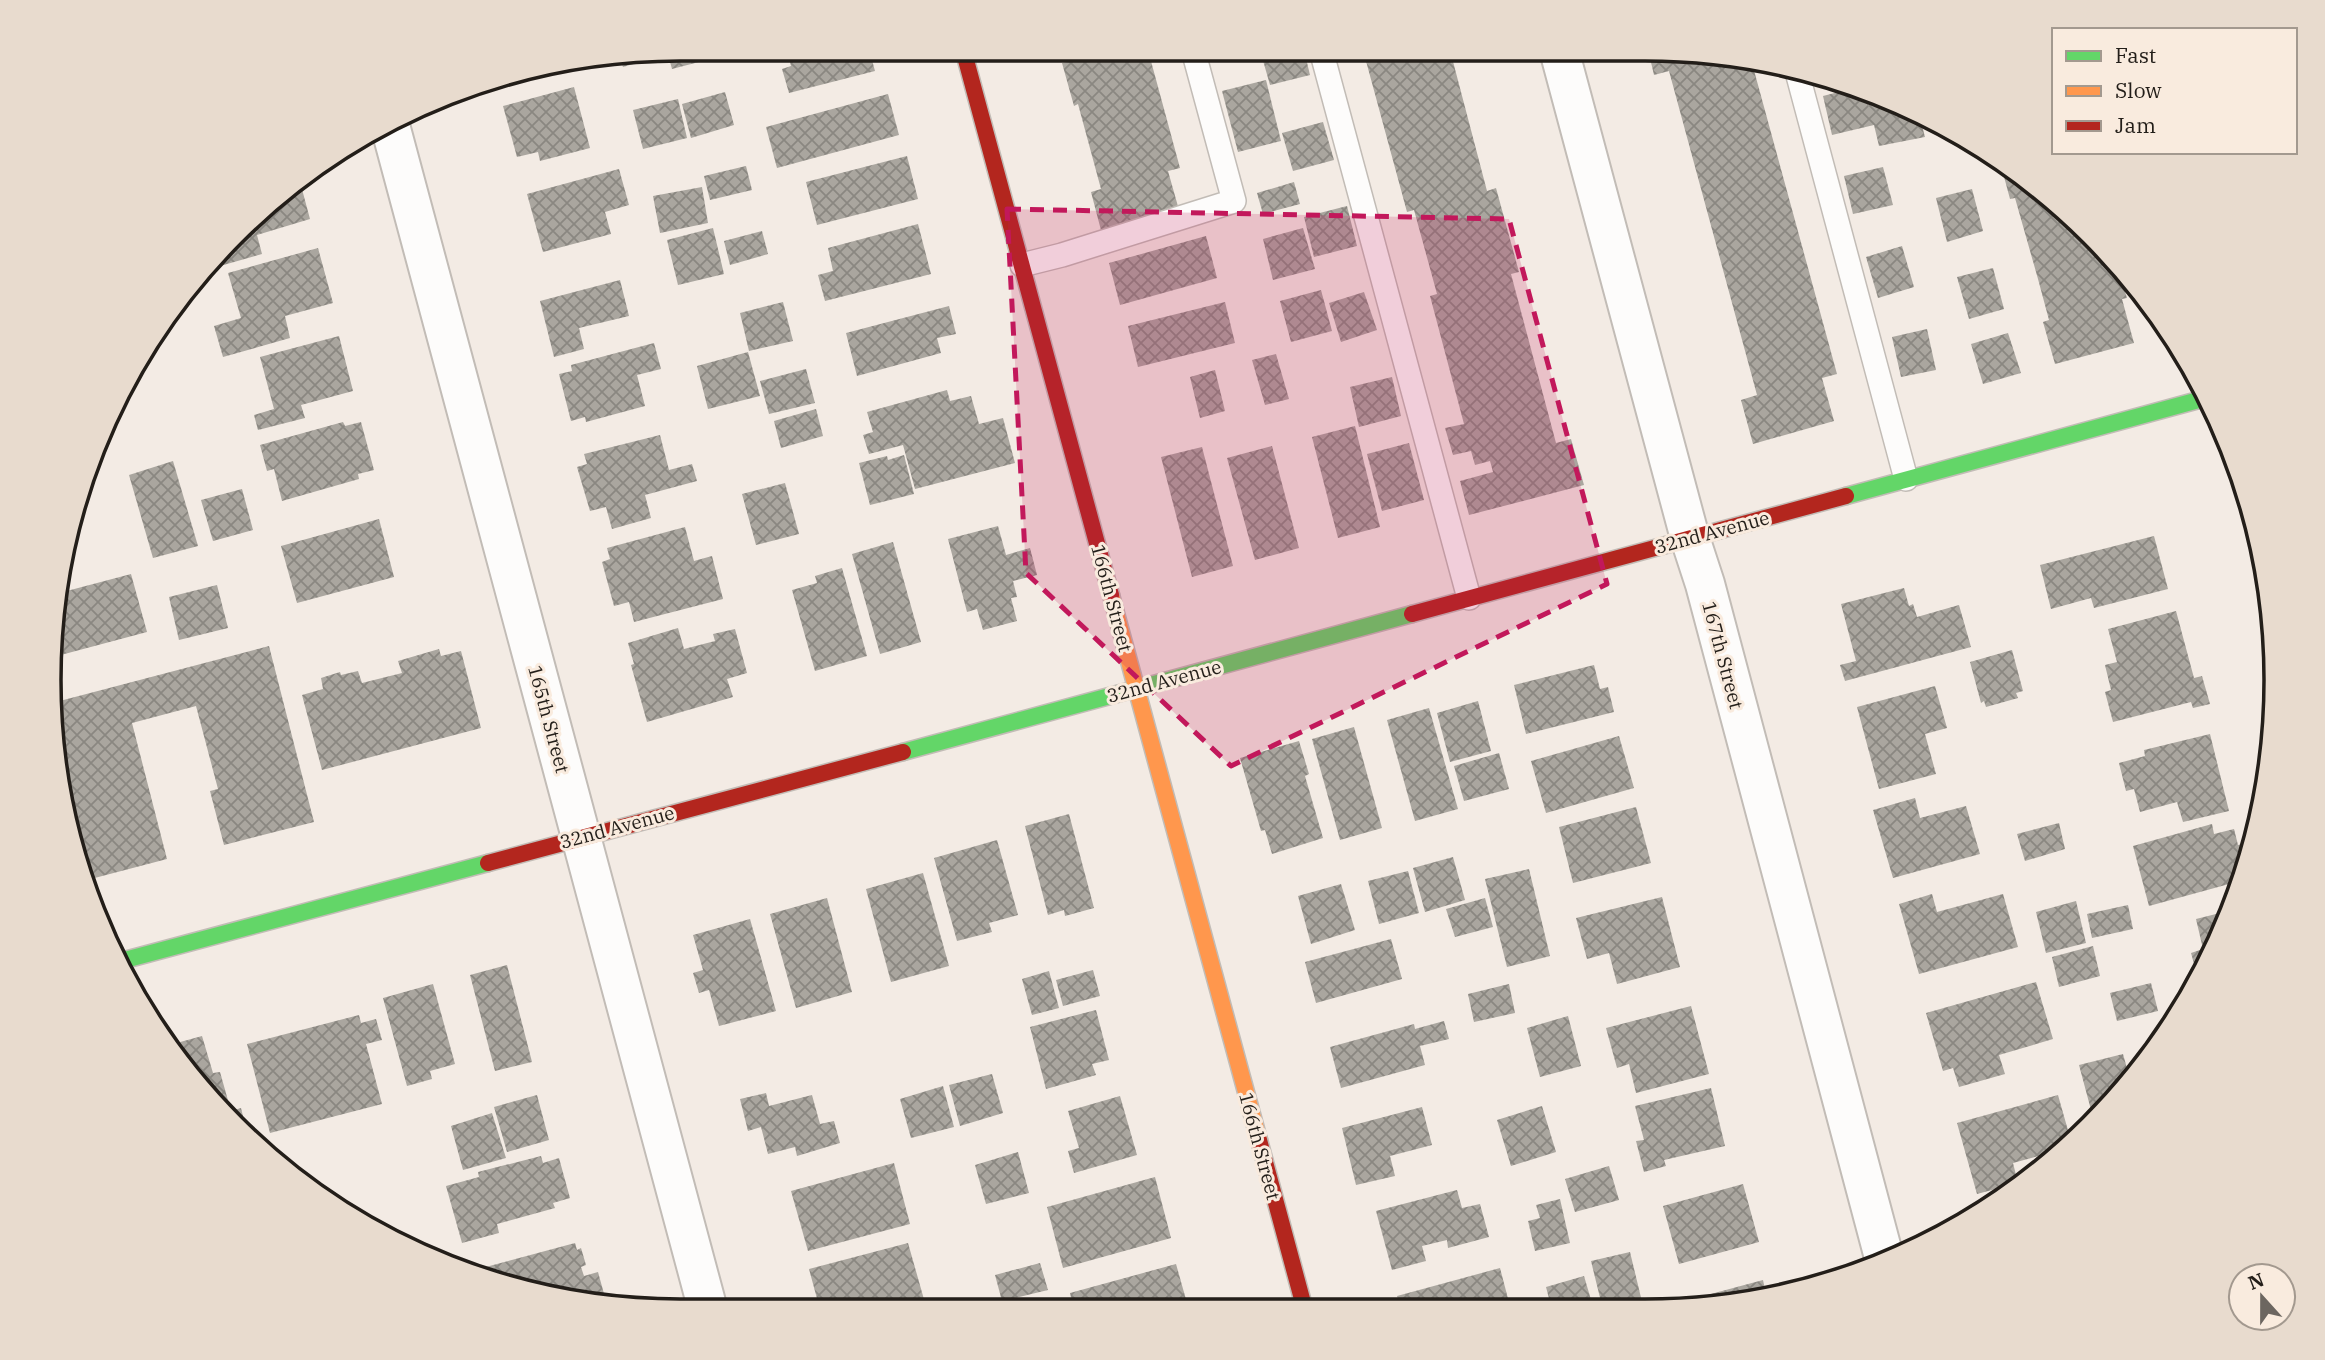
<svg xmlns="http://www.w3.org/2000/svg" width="2325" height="1360" viewBox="0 0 2325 1360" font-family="'IBM Plex Serif',serif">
  <defs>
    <pattern id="building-cross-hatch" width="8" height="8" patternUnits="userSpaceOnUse" patternTransform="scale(1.75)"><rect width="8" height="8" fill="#aaa69f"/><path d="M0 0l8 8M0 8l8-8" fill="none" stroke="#8a8781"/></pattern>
  </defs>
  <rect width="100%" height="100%" fill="#f3ebe4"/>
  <g fill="url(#building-cross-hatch)">
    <polygon points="680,49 716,49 718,57 672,69 667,51"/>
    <polygon points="787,49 869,49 875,71 789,93 782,69 791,66"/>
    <polygon points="1064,50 1148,50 1180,168 1168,171 1181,217 1103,238 1091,192 1101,189 1078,104 1074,106 1062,63 1068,62"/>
    <polygon points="1260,50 1304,50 1310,75 1270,85"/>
    <polygon points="1363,50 1450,50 1487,191 1496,188 1519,272 1511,274 1556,443 1571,439 1584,485 1469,515 1460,481 1493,472 1490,461 1475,465 1471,451 1453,455 1445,428 1464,424 1430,296 1437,294 1414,210 1407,212"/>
    <polygon points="1648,50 1687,50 1752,63 1837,374 1822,378 1834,421 1753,444 1741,400 1757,395 1669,71 1654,75"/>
    <polygon points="656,53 657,57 623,67 620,59"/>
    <polygon points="1266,80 1281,141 1238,152 1222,91"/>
    <polygon points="574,87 590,148 540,161 538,152 517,157 503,106"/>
    <polygon points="1858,87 1865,91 1869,107 1867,94 1870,94 1920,118 1925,137 1879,146 1874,125 1832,135 1823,96"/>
    <polygon points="725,92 734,125 691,138 682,104"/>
    <polygon points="888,94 899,135 777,168 766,127"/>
    <polygon points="678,99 687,138 643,149 633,110"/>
    <polygon points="1323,122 1334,160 1293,171 1282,133"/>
    <polygon points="907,156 918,199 817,225 806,182"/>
    <polygon points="1999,158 2091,234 2117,266 2127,298 2122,299 2134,343 2055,364 2043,322 2049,320 2038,279 2015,198 2010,199"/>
    <polygon points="746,166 752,190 710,200 704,176"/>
    <polygon points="1883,167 1893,205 1853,214 1844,176"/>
    <polygon points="619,169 629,205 605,212 611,234 543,252 527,194"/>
    <polygon points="299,178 310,219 257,235 262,254 213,268"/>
    <polygon points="1294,182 1300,204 1263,214 1257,193"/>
    <polygon points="702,187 708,223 660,233 653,196"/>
    <polygon points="1972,189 1983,231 1947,242 1936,198"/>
    <polygon points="1347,206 1357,246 1314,257 1304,217"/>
    <polygon points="918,224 931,274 825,301 818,275 833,271 828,248"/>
    <polygon points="713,228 724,274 678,285 667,240"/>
    <polygon points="1303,228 1315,269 1273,280 1263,239"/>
    <polygon points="762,231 768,254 730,265 724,241"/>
    <polygon points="1206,236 1217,278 1120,305 1109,263"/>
    <polygon points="1902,246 1914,287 1878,298 1866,257"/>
    <polygon points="318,248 333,303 285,316 290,338 223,357 214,326 241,318 228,273"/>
    <polygon points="1993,268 2004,309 1969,319 1957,277"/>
    <polygon points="620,280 629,316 579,328 584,349 554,357 540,301"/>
    <polygon points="1321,290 1332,331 1291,342 1280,301"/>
    <polygon points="1364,292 1377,330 1341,342 1329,303"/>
    <polygon points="783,302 793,341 749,351 740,313"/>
    <polygon points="1225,302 1235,343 1138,367 1128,326"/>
    <polygon points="949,306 956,334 937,338 941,353 857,376 846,333"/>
    <polygon points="1927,329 1936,370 1901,377 1892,337"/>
    <polygon points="2008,333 2021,373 1983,384 1971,344"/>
    <polygon points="339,336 353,391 301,405 305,418 258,430 254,415 274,409 260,357"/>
    <polygon points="654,343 661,369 637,375 645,406 586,422 585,417 571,421 559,374 572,371 571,365"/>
    <polygon points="748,352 760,396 708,409 697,366"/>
    <polygon points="1276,354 1289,399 1265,405 1252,360"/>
    <polygon points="806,369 815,403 769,414 760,381"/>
    <polygon points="1215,370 1225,411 1200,418 1190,377"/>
    <polygon points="1392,377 1401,416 1359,427 1350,387"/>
    <polygon points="947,390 950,401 971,396 979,424 1003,418 1015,463 915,489 903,445 869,454 863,435 873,432 867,412"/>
    <polygon points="816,409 823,436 781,448 774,421"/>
    <polygon points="343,422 345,426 361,422 374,470 358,474 359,479 282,501 274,469 267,471 260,445"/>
    <polygon points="1355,426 1380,527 1338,538 1312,437"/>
    <polygon points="660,435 669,470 692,464 697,481 645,495 651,518 612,529 606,507 590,511 577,467 587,464 584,454"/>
    <polygon points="1409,443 1424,500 1382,511 1367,454"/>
    <polygon points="1272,446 1299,548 1255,560 1227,458"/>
    <polygon points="1202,447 1233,566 1192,577 1161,457"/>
    <polygon points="904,455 914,494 870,505 859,463 887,456 888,460"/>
    <polygon points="173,461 198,546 153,558 129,475"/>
    <polygon points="785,483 799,534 756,545 742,494"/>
    <polygon points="242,489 253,530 213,541 201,500"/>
    <polygon points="379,519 394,577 297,603 281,546"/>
    <polygon points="998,526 1006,555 1030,548 1037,575 1013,581 1017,597 1011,598 1017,621 983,630 977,609 967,612 948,539"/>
    <polygon points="685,527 694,561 712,556 723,599 634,622 629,602 614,606 602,562 610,559 607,548"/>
    <polygon points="2154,536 2168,589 2094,608 2091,598 2051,609 2040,565"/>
    <polygon points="893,542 921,642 880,654 852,554"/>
    <polygon points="842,568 867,656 815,671 792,590 817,583 815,576"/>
    <polygon points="131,574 147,632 57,656 63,592"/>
    <polygon points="217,585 228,628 179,640 169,597"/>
    <polygon points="1904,588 1909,606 1913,604 1917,617 1959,605 1971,647 1845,681 1840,665 1856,661 1841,604"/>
    <polygon points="2176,611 2194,678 2202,676 2210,704 2193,708 2191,702 2113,722 2105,692 2111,690 2105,665 2117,662 2108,629"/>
    <polygon points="678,628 684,649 715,641 713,634 735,629 747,673 727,679 733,697 647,722 631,665 634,664 628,643"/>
    <polygon points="269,646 314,822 224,845 210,791 218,789 196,706 132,723 167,859 87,880 50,721 52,703"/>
    <polygon points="439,649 441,656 461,651 481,728 322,770 302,695 323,689 321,678 340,672 341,675 358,671 362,683 402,673 398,661"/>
    <polygon points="2012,650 2023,691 2016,693 2018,698 1986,707 1984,701 1981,703 1970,662"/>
    <polygon points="1594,665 1600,689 1608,687 1614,712 1526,734 1514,685"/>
    <polygon points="1935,686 1947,728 1925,734 1936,774 1879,789 1857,707"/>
    <polygon points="1478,701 1491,751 1450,762 1437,713"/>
    <polygon points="1429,708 1458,809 1415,821 1387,720"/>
    <polygon points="1354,727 1382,828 1340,840 1312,739"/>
    <polygon points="2210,734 2229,811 2183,822 2177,802 2140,812 2134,789 2126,791 2119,763 2145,756 2144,750"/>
    <polygon points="1619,736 1634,788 1546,813 1531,761"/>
    <polygon points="1299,741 1309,774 1305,776 1323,838 1272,854 1265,830 1261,831 1240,758"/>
    <polygon points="1499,753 1509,789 1464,801 1454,766"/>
    <polygon points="1915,798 1920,818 1966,806 1980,854 1893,878 1873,810"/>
    <polygon points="1636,807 1651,863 1573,883 1559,827"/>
    <polygon points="1069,814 1094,908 1065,916 1064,910 1048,915 1025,826"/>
    <polygon points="2059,823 2065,849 2025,861 2017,834"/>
    <polygon points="2212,824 2214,834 2234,829 2238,845 2247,843 2249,851 2240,881 2149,906 2133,846"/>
    <polygon points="997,840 1018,915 989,923 992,932 957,941 934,858"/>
    <polygon points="1453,857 1465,900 1425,912 1413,868"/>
    <polygon points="1529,869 1550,956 1507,967 1485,879"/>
    <polygon points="1408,871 1419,913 1379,924 1368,881"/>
    <polygon points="923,873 949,966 891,982 866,889"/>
    <polygon points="1341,884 1355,930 1311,944 1298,896"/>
    <polygon points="1932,894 1937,912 2003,894 2018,947 1919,974 1899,904"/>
    <polygon points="1662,897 1680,967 1617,984 1609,953 1587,959 1576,918"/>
    <polygon points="827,898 852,992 796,1008 770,914"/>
    <polygon points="1485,898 1493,927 1455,937 1446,909"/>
    <polygon points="2076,901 2086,943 2046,953 2036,912"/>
    <polygon points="2128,905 2133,929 2092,938 2087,914"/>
    <polygon points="2232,910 2228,921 2198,978 2191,953 2203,949 2196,919"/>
    <polygon points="750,919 776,1011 719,1026 709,990 699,993 693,973 703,970 693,935"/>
    <polygon points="1391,939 1402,979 1316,1003 1305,962"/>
    <polygon points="2093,946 2100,976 2059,987 2052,957"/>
    <polygon points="507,965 532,1062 495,1071 470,975"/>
    <polygon points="1093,970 1100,996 1063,1006 1056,980"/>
    <polygon points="1049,971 1059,1008 1032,1015 1022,979"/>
    <polygon points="2036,982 2053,1039 1999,1055 2005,1074 1959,1087 1953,1068 1943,1071 1926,1013"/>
    <polygon points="2151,983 2158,1011 2117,1021 2110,993"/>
    <polygon points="433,984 455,1064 430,1071 432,1079 407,1086 383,998"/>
    <polygon points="1509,984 1515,1013 1474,1022 1468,994"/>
    <polygon points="1691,1006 1709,1074 1636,1093 1629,1064 1617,1068 1606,1028"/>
    <polygon points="1096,1010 1109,1060 1092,1064 1096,1075 1046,1089 1030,1027"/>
    <polygon points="359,1015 361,1023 376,1019 382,1040 366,1044 382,1104 270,1133 247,1044"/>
    <polygon points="1568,1016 1581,1066 1540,1077 1527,1028"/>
    <polygon points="1444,1021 1449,1039 1420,1046 1425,1065 1341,1088 1330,1047 1414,1024 1415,1029"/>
    <polygon points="202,1036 213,1073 220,1072 231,1111 241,1108 246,1129 252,1126 256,1140 205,1096 173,1044"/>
    <polygon points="2123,1054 2130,1079 2109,1105 2091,1110 2079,1065"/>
    <polygon points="992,1074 1003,1113 960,1126 949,1085"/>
    <polygon points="943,1086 954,1127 911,1138 900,1099"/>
    <polygon points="1711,1088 1725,1146 1664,1160 1666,1166 1644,1172 1636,1141 1644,1140 1635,1106"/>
    <polygon points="766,1093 769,1106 812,1095 820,1124 834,1121 840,1143 797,1156 795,1147 768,1154 761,1127 748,1131 740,1099"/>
    <polygon points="537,1095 549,1140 507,1152 494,1107"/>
    <polygon points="2058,1095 2071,1141 2060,1150 2013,1163 2018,1183 1977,1194 1957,1123"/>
    <polygon points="1120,1096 1137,1155 1074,1173 1068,1151 1079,1148 1068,1111"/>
    <polygon points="1542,1106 1556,1152 1511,1166 1497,1120"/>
    <polygon points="1422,1107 1432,1145 1390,1156 1395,1176 1356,1185 1342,1128"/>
    <polygon points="492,1113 506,1158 463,1170 451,1126"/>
    <polygon points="1018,1152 1029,1193 986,1204 975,1165"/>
    <polygon points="541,1156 543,1163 559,1158 570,1198 553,1203 555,1208 497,1224 499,1233 462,1243 446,1186 479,1177 478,1172"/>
    <polygon points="894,1163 910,1224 808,1251 791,1191"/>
    <polygon points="1609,1166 1619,1200 1575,1212 1565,1179"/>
    <polygon points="1155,1177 1171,1238 1063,1268 1047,1207"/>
    <polygon points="1743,1184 1759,1242 1679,1264 1663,1206"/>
    <polygon points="1457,1190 1462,1208 1480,1204 1489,1237 1448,1248 1447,1240 1422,1246 1426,1261 1392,1270 1376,1211"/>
    <polygon points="1560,1199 1570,1243 1535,1251 1528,1221 1540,1218 1536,1205"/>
    <polygon points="575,1243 577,1250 581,1248 586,1265 581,1267 584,1276 598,1272 606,1301 602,1302 478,1278 467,1272"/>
    <polygon points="908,1243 927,1310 901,1310 900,1306 888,1310 843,1310 840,1300 819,1306 809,1269"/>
    <polygon points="1630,1252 1644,1310 1603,1310 1591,1261"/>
    <polygon points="1040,1263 1048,1290 1002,1301 995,1275"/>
    <polygon points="1176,1264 1189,1310 1074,1310 1070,1293"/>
    <polygon points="1500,1268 1511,1310 1401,1310 1397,1296"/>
    <polygon points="1584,1276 1594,1310 1552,1310 1546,1287"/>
    <polygon points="1763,1280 1766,1294 1683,1310 1681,1302"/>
  </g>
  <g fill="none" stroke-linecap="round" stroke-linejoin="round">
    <defs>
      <g id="lane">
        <polyline points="1321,50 1469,598"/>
        <polyline points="1797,72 1906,479"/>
        <polyline points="1022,265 1062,255 1234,201 1193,50"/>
      </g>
      <g id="street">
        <polyline points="1559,50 1690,538 1705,584 1885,1261"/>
        <polyline points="391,129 708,1310"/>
      </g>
      <g id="fast">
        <polyline points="1846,496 2206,398"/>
        <polyline points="903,752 1412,614"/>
        <polyline points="121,961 488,863"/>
      </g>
      <polyline id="slow" points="1111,595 1259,1140"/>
      <g id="jam">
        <polyline points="963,49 1111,595"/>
        <polyline points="1412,614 1846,496"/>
        <polyline points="488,863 903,752"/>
        <polyline points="1259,1140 1305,1310"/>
      </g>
    </defs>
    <use href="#lane" stroke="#c2bcb6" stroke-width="26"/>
    <use href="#street" stroke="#c2bcb6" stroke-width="42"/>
    <use href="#fast" stroke="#c2bcb6" stroke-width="19"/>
    <use href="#slow" stroke="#c2bcb6" stroke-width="19"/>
    <use href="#jam" stroke="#c2bcb6" stroke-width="19"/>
    <use href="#lane" stroke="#fdfcfb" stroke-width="23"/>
    <use href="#street" stroke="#fdfcfb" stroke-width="38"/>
    <use href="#fast" stroke="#63d668" stroke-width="16"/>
    <use href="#slow" stroke="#ff974d" stroke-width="16"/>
    <use href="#jam" stroke="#b3261e" stroke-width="16"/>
  </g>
  <path fill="#c2185b" fill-opacity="0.2" stroke="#c2185b" stroke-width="5" stroke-dasharray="14 9" stroke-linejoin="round" d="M1007 209 1509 219 1607 584 1231 766 1026 573Z"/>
  <g text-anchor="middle" stroke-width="6" stroke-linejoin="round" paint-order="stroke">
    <g font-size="19" fill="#231e19" stroke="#f9ebde">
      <text transform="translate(1712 532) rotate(-15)" y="7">32nd Avenue</text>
      <text transform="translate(1112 598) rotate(75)" y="7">166th Street</text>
      <text transform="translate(1723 655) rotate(75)" y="7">167th Street</text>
      <text transform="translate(1164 681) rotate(-15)" y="7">32nd Avenue</text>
      <text transform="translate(549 719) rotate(75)" y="7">165th Street</text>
      <text transform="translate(617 827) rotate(-15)" y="7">32nd Avenue</text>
      <text transform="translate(1260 1146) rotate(75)" y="7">166th Street</text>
    </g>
  </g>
  <path d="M0 0H2325V1360H0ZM680 61H1645A619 619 0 0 1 2264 680V680A619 619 0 0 1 1645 1299H680A619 619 0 0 1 61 680V680A619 619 0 0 1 680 61Z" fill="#e8dbce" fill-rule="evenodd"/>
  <path fill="none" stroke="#231e19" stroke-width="3.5" d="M680 61H1645A619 619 0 0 1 2264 680V680A619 619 0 0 1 1645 1299H680A619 619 0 0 1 61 680V680A619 619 0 0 1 680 61Z"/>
  <rect x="2052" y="28" width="245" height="126" fill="#f9ebde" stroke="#a3998f" stroke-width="2"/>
  <rect x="2066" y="51" width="35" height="10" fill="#63d668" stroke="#a3998f" stroke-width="2"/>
  <text x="2115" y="63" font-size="21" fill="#231e19">Fast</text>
  <rect x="2066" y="86" width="35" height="10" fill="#ff974d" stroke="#a3998f" stroke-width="2"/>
  <text x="2115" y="98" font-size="21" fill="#231e19">Slow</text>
  <rect x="2066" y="121" width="35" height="10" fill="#b3261e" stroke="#a3998f" stroke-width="2"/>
  <text x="2115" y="133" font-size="21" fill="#231e19">Jam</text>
  <g transform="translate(2262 1297) rotate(339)"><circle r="33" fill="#f9ebde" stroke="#a3998f" stroke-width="2"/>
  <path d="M0-5L12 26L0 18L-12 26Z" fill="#6c6660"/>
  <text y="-10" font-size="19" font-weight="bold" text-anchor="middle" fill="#231e19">N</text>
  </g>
</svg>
